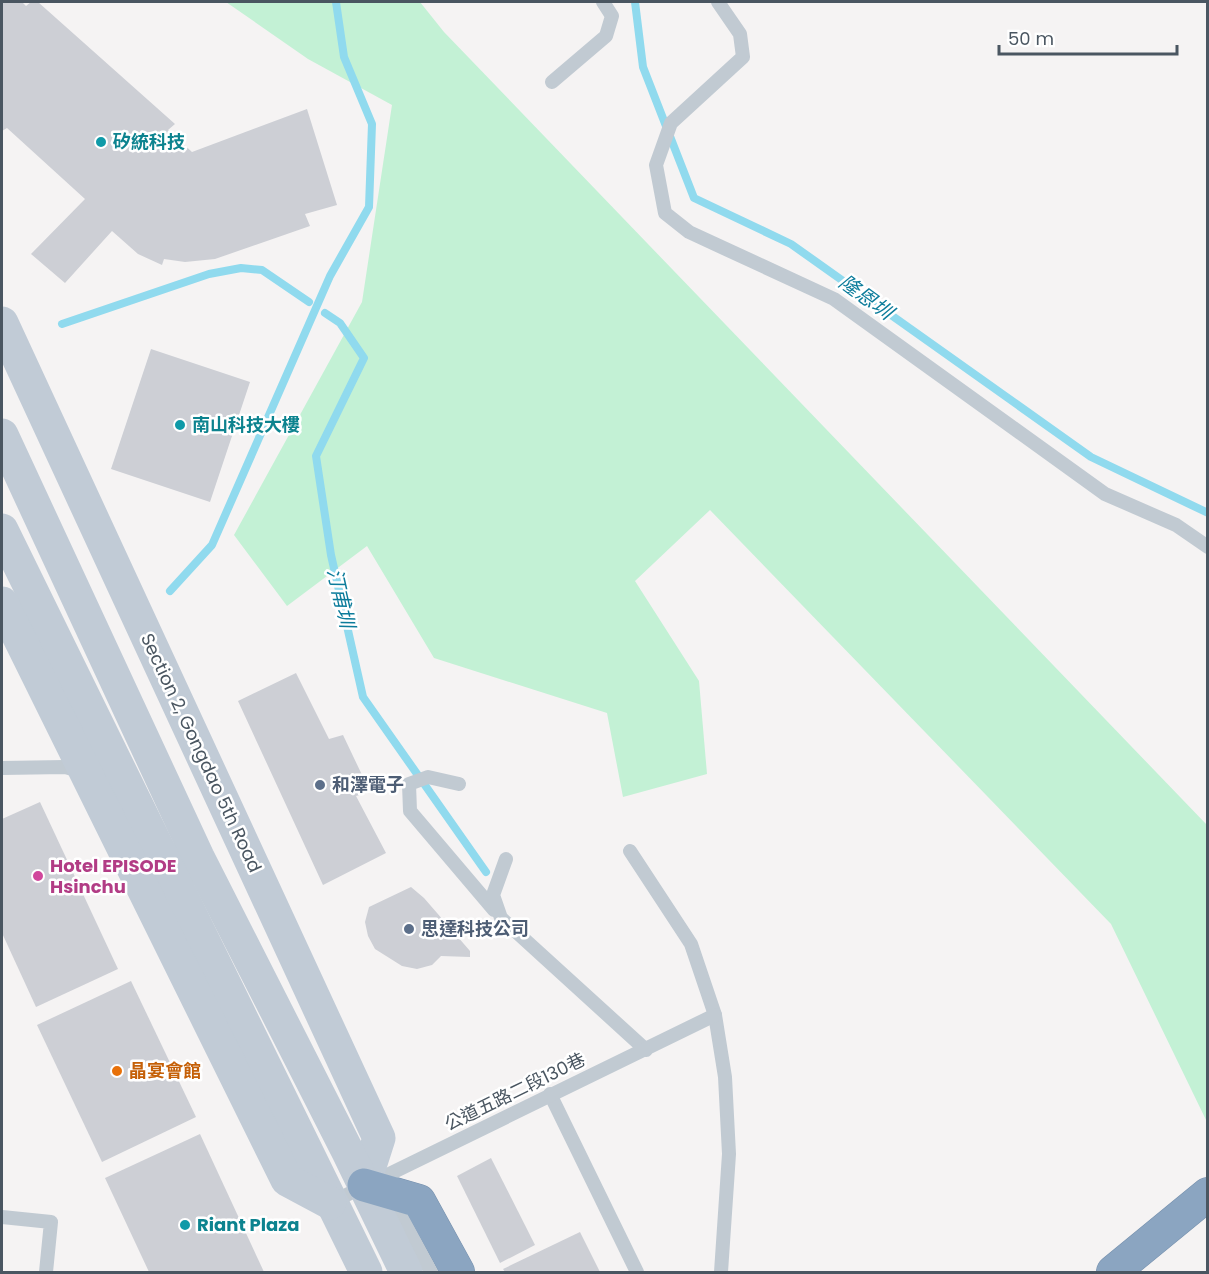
<svg xmlns="http://www.w3.org/2000/svg" width="1209" height="1274" viewBox="0 0 1209 1274" font-family="Poppins,'Noto Sans TC',sans-serif">
  <rect width="100%" height="100%" fill="#f5f3f3"/>
  <polygon fill="#c3f1d5" points="226,2 420,2 444,32 1207,825 1207,1122 1111,924 710,510 635,581 699,681 707,774 623,797 607,713 434,658 367,546 287,606 234,535 362,302 392,105 308,59"/>
  <g fill="none" stroke-linecap="round" stroke-linejoin="round">
    <g stroke="#90daee" stroke-width="8">
      <polyline points="635,2 643,67 694,198 791,244 1091,457 1208,513"/>
      <polyline points="325,313 340,323 364,358 316,456 331,555 363,697 486,872"/>
      <polyline points="62,324 209,274 241,268 262,270 309,302"/>
      <polyline points="170,591 212,545 330,276 369,207 372,124 344,57 336,2"/>
    </g>
  </g>
  <g fill="#cdcfd5">
    <polygon points="2,2 22,2 26,6 31,2 38,2 175,124 168,130 192,152 307,109 337,205 305,214 310,226 215,259 185,262 164,259 162,265 138,254 112,231 65,283 31,254 85,199 7,128 2,131"/>
    <polygon points="151,349 250,382 210,502 111,469"/>
    <polygon points="296,673 329,739 343,735 363,777 363,794 356,796 386,853 323,885 238,701"/>
    <polygon points="40,802 118,969 36,1007 2,933 2,819"/>
    <polygon points="411,887 424,898 470,951 470,957 441,956 432,965 417,969 402,966 375,949 368,936 365,922 369,907"/>
    <polygon points="131,981 196,1117 102,1162 37,1025"/>
    <polygon points="200,1134 264,1272 149,1272 105,1178"/>
    <polygon points="491,1158 535,1245 500,1263 457,1176"/>
    <polygon points="580,1232 600,1272 505,1272 503,1269"/>
  </g>
  <g fill="none" stroke-linecap="round" stroke-linejoin="round">
    <defs>
      <g id="highway">
        <polyline points="364,1185 419,1201 458,1272"/>
        <polyline points="1113,1272 1208,1194"/>
      </g>
    </defs>
    <use href="#highway" stroke="#7690ad" stroke-width="34"/>
    <g stroke="#c1cad2" stroke-width="14">
      <polyline points="718,2 740,34 743,57 671,123 656,165 665,213 689,232 834,299 1105,494 1176,525 1208,547"/>
      <polyline points="552,82 606,36 612,16 603,2"/>
      <polyline points="2,768 65,767 80,771"/>
      <polyline points="459,784 428,777 409,784 410,811 494,910"/>
      <polyline points="630,851 691,944 715,1015 725,1077 729,1154 721,1272"/>
      <polyline points="506,859 493,895 501,918 646,1050"/>
      <polyline points="550,1094 637,1272"/>
      <polyline points="384,1201 399,1212 431,1272"/>
      <polyline points="330,1203 715,1015"/>
      <polyline points="2,1217 51,1222 46,1272"/>
    </g>
    <g stroke="#c1cbd6" stroke-width="33">
      <polyline points="2,323 379,1138 364,1185"/>
      <polyline points="2,435 198,857 348,1152 406,1272"/>
      <polyline points="2,530 366,1272"/>
      <polyline points="2,603 287,1180 330,1203"/>
    </g>
    <use href="#highway" stroke="#8ba5c1" stroke-width="33"/>
  </g>
  <g fill="#0f9aa8" stroke="#fff" stroke-width="2">
    <circle cx="101" cy="142" r="6"/>
    <circle cx="180" cy="425" r="6"/>
    <circle cx="185" cy="1225" r="6"/>
  </g>
  <g fill="#5c6f8a" stroke="#fff" stroke-width="2">
    <circle cx="320" cy="785" r="6"/>
    <circle cx="409" cy="929" r="6"/>
  </g>
  <circle fill="#d1479c" stroke="#fff" stroke-width="2" cx="38" cy="876" r="6"/>
  <circle fill="#e8710a" stroke="#fff" stroke-width="2" cx="117" cy="1071" r="6"/>
  <g text-anchor="middle" stroke-width="5" stroke-linejoin="round" paint-order="stroke">
    <g font-size="18" font-weight="bold" fill="#0d838f" stroke="#fff" text-anchor="start">
      <text x="113" y="148">矽統科技</text>
      <text x="192" y="431">南山科技大樓</text>
      <text x="197" y="1231">Riant Plaza</text>
    </g>
    <g font-size="18" fill="#4a5661" stroke="#fff">
      <text transform="translate(201 753) rotate(65)" y="6">Section 2, Gongdao 5th Road</text>
      <text transform="translate(515 1092) rotate(-26)" y="6">公道五路二段130巷</text>
    </g>
    <g font-size="18" font-weight="bold" fill="#4e5e75" stroke="#fff" text-anchor="start">
      <text x="332" y="791">和澤電子</text>
      <text x="421" y="935">思達科技公司</text>
    </g>
    <g font-size="18" font-weight="bold" fill="#b23c85" stroke="#fff" text-anchor="start">
      <text x="50" y="872">Hotel EPISODE<tspan x="50" dy="21">Hsinchu</tspan></text>
    </g>
    <g font-size="18" font-weight="bold" fill="#c56008" stroke="#fff" text-anchor="start">
      <text x="129" y="1077">晶宴會館</text>
    </g>
    <g font-size="20" font-style="italic" fill="#0c7c9b" stroke="#fff">
      <text transform="translate(866 297) rotate(36)" y="7">隆恩圳</text>
      <text transform="translate(341 598) rotate(77)" y="7">汀甫圳</text>
    </g>
  </g>
  <rect width="1209" height="1274" fill="none" stroke="#4a5661" stroke-width="6"/>
  <path d="M999 45v9h178v-9" fill="none" stroke="#4a5661" stroke-width="3"/>
  <text x="1008" y="45" font-size="18" fill="#4a5661" stroke="#ffffff" stroke-width="4.5" paint-order="stroke">50 m</text>
</svg>
